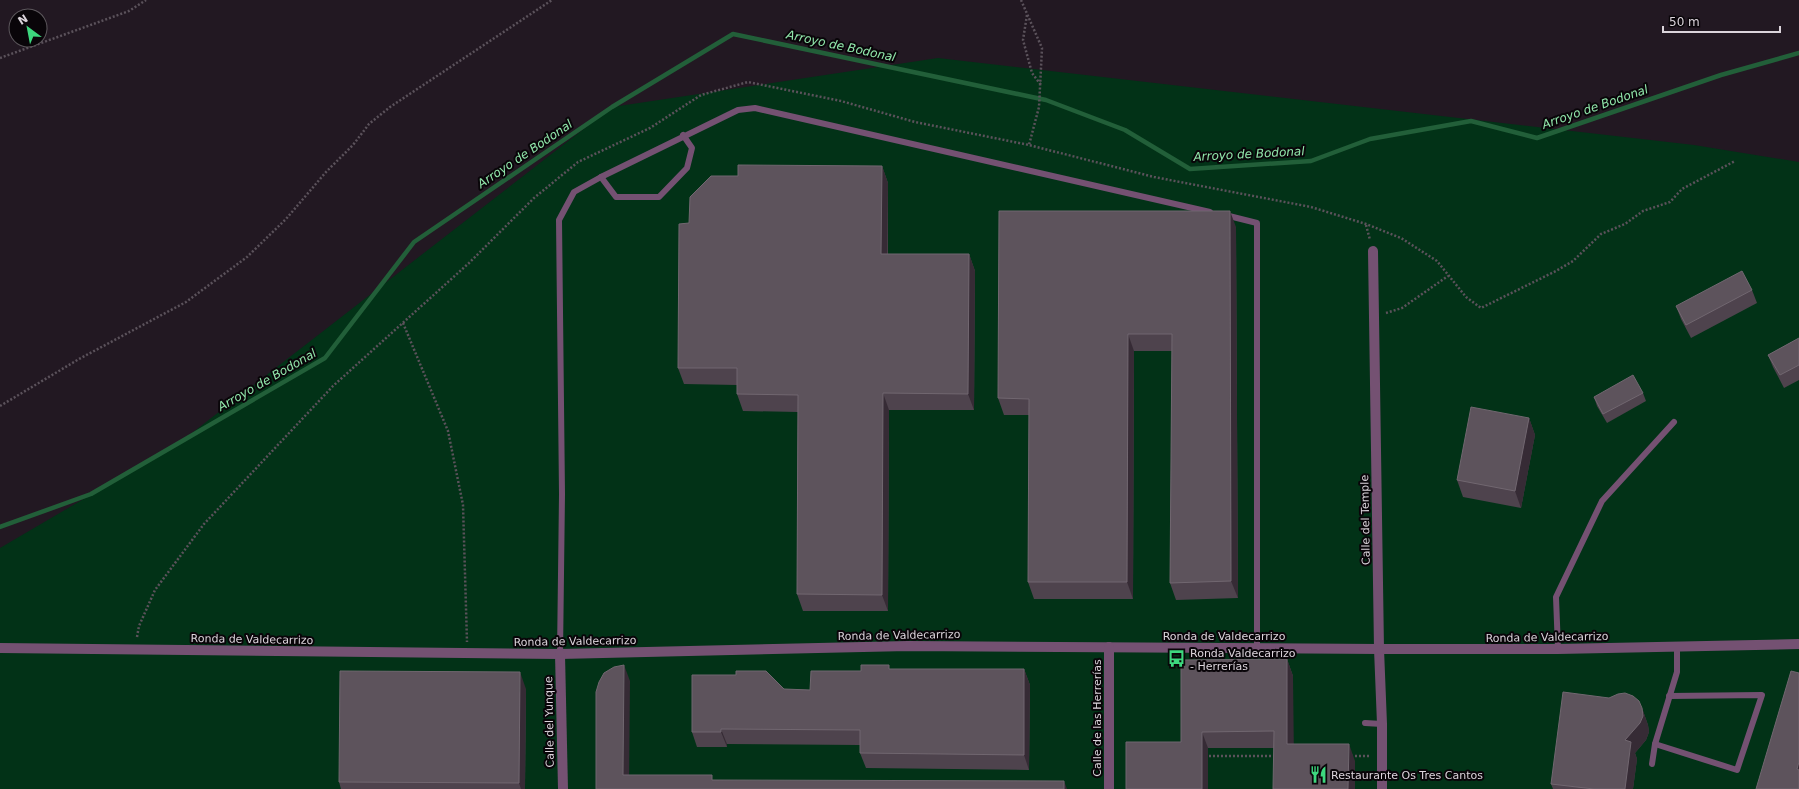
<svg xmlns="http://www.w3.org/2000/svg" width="1799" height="789" viewBox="0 0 1799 789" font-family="'DejaVu Sans',sans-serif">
  <rect width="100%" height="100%" fill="#221822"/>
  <polygon fill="#023217" points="938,58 1694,145 1799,162 1799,789 0,789 0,548 179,443 612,107"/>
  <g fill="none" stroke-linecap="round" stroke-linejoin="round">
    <polyline stroke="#225f39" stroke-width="4.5" points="0,527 91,494 325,358 414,242 612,107 733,34 1046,100 1125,130 1190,169 1311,161 1370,139 1471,121 1537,138 1721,75 1799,53"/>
    <g stroke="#5b525b" stroke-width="2.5" stroke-dasharray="2 2" stroke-linecap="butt">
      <polyline points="1021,0 1042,48 1039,107 1029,145"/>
      <polyline points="1027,15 1023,40 1032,73 1041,85"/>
      <polyline points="0,58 129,11 146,0"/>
      <polyline points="1366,225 1370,240"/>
      <polyline points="1386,313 1402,308 1448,276"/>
      <polyline points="403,323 448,431 463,505 467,642"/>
      <polyline points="0,406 79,359 186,302 247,257 286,219 326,172 353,145 369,124 390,107 552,0"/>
      <polyline points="137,637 139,626 155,590 204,524 333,386 469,263 534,198 578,162 650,128 701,95 748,82 841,101 915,122 1029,145 1154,177 1311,207 1366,224 1401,238 1437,261 1466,297 1481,308 1556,271 1573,261 1601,234 1625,224 1643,211 1670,202 1682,189 1735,161"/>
      <polyline points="1205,756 1276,756"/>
      <polyline points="1351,756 1370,756"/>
    </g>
    <g stroke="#745172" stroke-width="6">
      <polyline points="601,177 616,197 659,197 687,168 692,148 683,135"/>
      <polyline points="1225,215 1257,223 1257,648"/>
      <polyline points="1558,649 1556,597 1602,501 1674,422"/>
      <polyline points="560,654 562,494 559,220 574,192 601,177 738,110 755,108 1210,212"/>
      <polyline points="1365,723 1382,724"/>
      <polyline points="1655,744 1737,770 1762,695 1669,696"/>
      <polyline points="1652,764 1655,744 1677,672 1677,647"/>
    </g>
    <g stroke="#745172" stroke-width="10">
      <polyline points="1373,251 1379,649 1382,724 1382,789"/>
      <polyline points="0,648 560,654 908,646 1379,649 1558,649 1799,644"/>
      <polyline points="560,654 563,789"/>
      <polyline points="1109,789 1109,647"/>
    </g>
  </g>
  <g fill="#4e434d">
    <polygon points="882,166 888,183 888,254 969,254 975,271 974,410 889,410 888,611 803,611 797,594 798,412 743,411 737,394 737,385 684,384 678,368 689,223 738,176"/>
    <polygon points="1236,227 1238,598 1176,600 1170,583 1172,351 1134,351 1133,599 1034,599 1028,582 1029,415 1004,415 998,398"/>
    <polygon points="1752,290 1757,303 1691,338 1681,319 1676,306"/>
    <polygon points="1799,338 1799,380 1784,388 1773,367 1768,355"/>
    <polygon points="1643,393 1646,401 1607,423 1597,406 1594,397"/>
    <polygon points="1529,418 1535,435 1521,508 1463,497 1457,480"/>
    <polygon points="1287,659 1293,676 1293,744 1355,761 1274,748 1208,748 1181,742"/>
    <polygon points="891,669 1024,669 1030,685 1029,770 866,768 860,753 860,745 727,744 727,747 697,747 692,732 736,675 784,689 810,690 861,671"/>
    <polygon points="526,689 525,789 341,789 339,782"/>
    <polygon points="1642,708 1648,725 1649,732 1646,740 1635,753 1637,759 1633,789 1553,789 1551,784"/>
  </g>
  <g fill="#362b35">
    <polygon points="882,166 888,183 887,271 881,254"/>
    <polygon points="1230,211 1236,227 1238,598 1231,581"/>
    <polygon points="969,254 975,271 974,410 968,394"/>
    <polygon points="1128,334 1134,351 1133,599 1127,582"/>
    <polygon points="883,393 889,410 888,611 882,595"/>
    <polygon points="1529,418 1535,435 1521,508 1515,491"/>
    <polygon points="1287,659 1293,676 1294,761 1287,744"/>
    <polygon points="624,665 630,681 629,789 623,775"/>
    <polygon points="1024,669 1030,685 1029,770 1024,755"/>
    <polygon points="520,672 526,689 525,789 521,789 519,783"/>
    <polygon points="1642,708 1648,725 1649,732 1646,740 1635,753 1637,759 1633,789 1625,789 1625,740"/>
    <polygon points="721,729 727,744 727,747 721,732"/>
    <polygon points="1202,732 1208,748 1208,789 1202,789"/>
    <polygon points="1349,744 1355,761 1355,789 1348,789"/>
    <polygon points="1799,762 1799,775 1797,769"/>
    <polygon points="1064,781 1067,789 1064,789"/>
  </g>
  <g fill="#5d535c" stroke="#716770">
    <polygon points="738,165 882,166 881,254 969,254 968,394 883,393 882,595 797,594 798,395 737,394 737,368 678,368 679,224 689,223 690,197 711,176 738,176"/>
    <polygon points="999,211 1230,211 1231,581 1170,583 1172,334 1128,334 1127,582 1028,582 1029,399 998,398"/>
    <polygon points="1742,271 1752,290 1686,325 1676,306"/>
    <polygon points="1799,338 1799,365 1780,375 1768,355"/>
    <polygon points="1633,375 1643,393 1603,414 1594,397"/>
    <polygon points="1471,407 1529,418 1515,491 1457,480"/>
    <polygon points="1287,659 1287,744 1349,744 1348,789 1273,789 1274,731 1202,732 1202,789 1126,789 1126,742 1181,742 1181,660"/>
    <polygon points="624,665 623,775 712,775 712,780 1064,781 1064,789 596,789 596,692 599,682 604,673 614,667"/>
    <polygon points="861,665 889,665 889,669 1024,669 1024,755 860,753 860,730 721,729 721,732 692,732 692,675 736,675 736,671 766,671 784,689 810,690 811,671 861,671"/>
    <polygon points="340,671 520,672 519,783 339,782"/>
    <polygon points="1791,671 1799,673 1799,762 1797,769 1799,770 1799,789 1756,789"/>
    <polygon points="1563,692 1609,698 1618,694 1625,693 1633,696 1639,701 1642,708 1643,716 1640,723 1625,740 1631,742 1625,789 1594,789 1551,784"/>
  </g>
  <defs>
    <symbol id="bus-bare" viewBox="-9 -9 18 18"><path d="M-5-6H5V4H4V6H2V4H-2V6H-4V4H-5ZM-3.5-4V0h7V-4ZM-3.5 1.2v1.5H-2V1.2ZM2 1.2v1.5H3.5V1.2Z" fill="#3dd77e" stroke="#090509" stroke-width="2.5" paint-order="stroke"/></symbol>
    <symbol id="restaurant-bare" viewBox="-9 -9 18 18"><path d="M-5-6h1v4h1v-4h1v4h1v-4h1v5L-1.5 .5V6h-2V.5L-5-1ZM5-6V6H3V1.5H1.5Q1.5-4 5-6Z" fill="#3dd77e" stroke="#090509" stroke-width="2.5" paint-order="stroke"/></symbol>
  </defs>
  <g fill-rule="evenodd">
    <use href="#bus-bare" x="1164" y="646" width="25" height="25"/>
    <use href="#restaurant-bare" x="1306" y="762" width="25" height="25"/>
  </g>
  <g text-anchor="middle" stroke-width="4" stroke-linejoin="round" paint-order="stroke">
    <g font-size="11" fill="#dbd4db" stroke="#090509">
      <text transform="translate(1365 520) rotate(-91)" y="4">Calle del Temple</text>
      <text transform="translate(899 635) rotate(-1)" y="4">Ronda de Valdecarrizo</text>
      <text x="1224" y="640">Ronda de Valdecarrizo</text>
      <text transform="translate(1547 637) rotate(-1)" y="4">Ronda de Valdecarrizo</text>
      <text transform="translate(252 639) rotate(1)" y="4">Ronda de Valdecarrizo</text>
      <text transform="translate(575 641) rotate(-1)" y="4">Ronda de Valdecarrizo</text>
      <text transform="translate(1097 718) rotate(-90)" y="4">Calle de las Herrerías</text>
      <text transform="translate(549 722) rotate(-91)" y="4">Calle del Yunque</text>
    </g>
    <g font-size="11" fill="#dbd4db" stroke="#090509" text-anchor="start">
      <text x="1190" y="657">Ronda Valdecarrizo<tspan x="1190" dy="13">- Herrerías</tspan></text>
      <text x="1331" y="779">Restaurante Os Tres Cantos</text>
    </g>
    <g font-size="12" font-style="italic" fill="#91e7ab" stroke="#090509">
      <text transform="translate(841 46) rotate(12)" y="4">Arroyo de Bodonal</text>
      <text transform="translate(1595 107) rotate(-19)" y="4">Arroyo de Bodonal</text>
      <text transform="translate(525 154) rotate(-34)" y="4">Arroyo de Bodonal</text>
      <text transform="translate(1249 154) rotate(-3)" y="4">Arroyo de Bodonal</text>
      <text transform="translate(267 380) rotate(-30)" y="4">Arroyo de Bodonal</text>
    </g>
  </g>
  <g transform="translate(28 28) rotate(328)"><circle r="19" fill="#090509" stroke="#5d585d"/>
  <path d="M0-3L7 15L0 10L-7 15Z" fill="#3dd77e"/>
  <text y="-6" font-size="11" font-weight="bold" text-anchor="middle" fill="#dbd4db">N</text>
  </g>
  <path d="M1663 26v6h117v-6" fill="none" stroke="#dbd4db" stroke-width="2"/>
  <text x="1669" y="26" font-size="12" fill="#dbd4db" stroke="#090509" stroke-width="3" paint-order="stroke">50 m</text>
</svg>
